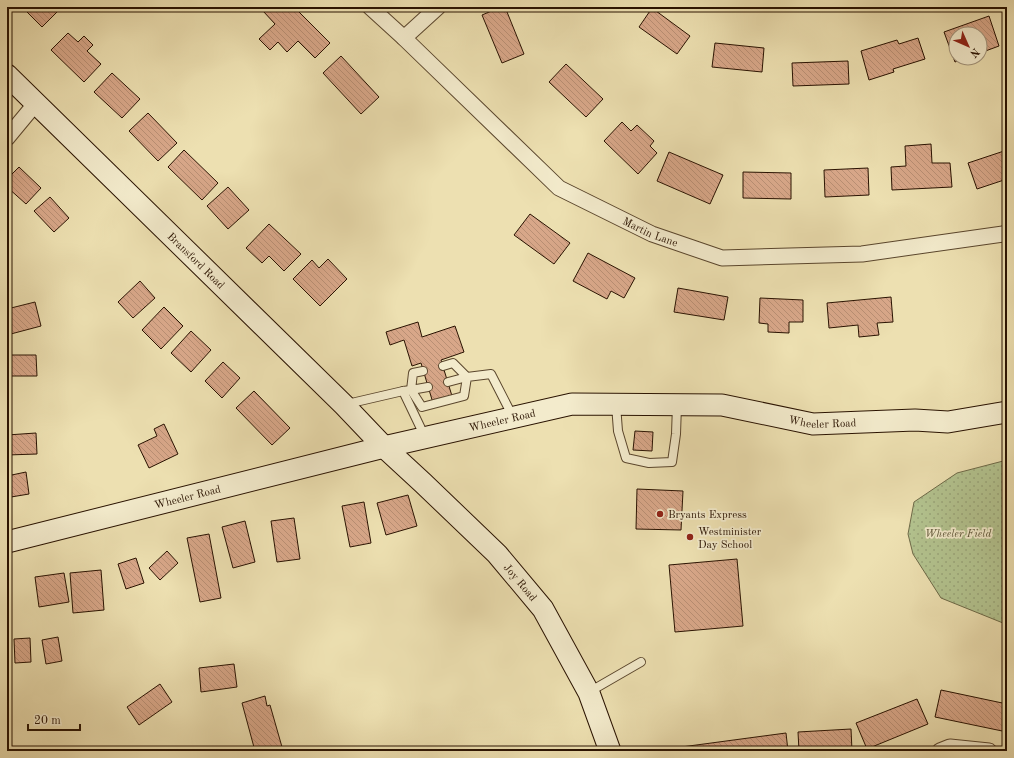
<svg xmlns="http://www.w3.org/2000/svg" width="1014" height="758" viewBox="0 0 1014 758" font-family="'Old Standard TT',serif">
  <defs>
    <pattern id="park-dots" width="8" height="8" patternUnits="userSpaceOnUse"><rect width="8" height="8" fill="#b3c38f"/><path d="M2 2h.1M6 6h.1" fill="none" stroke="#9aa67a" stroke-width="1.8" stroke-linecap="round"/></pattern>
    <pattern id="building-back-hatch" width="6" height="6" patternUnits="userSpaceOnUse"><rect width="6" height="6" fill="#d8a789"/><path d="M-1 5l2 2M0 0l6 6M5-1l2 2" fill="none" stroke="#b98f74"/></pattern>
  </defs>
  <rect width="100%" height="100%" fill="#ede0b1"/>
  <filter id="stains"><feTurbulence type="fractalNoise" baseFrequency=".005" numOctaves="4"/><feColorMatrix values="0 0 0 0 .2 0 0 0 0 .09 0 0 0 0 .02 0 0 0 .5 -.17"/></filter>
  <radialGradient id="worn" r=".72"><stop offset=".6" stop-color="#630" stop-opacity="0"/><stop offset="1" stop-color="#630" stop-opacity=".3"/></radialGradient>
  <polygon fill="url(#park-dots)" stroke="#6e6a48" points="1007,460 1007,623 1003,623 941,598 913,554 908,534 914,502 957,473"/>
  <g fill="url(#building-back-hatch)" stroke="#291201">
    <polygon points="24,7 62,7 42,27 23,8"/>
    <polygon points="267,7 294,7 330,43 315,58 298,41 287,52 278,42 270,50 259,39 275,24 263,11"/>
    <polygon points="501,7 505,7 524,54 502,63 482,15"/>
    <polygon points="652,8 690,36 677,54 639,27"/>
    <polygon points="989,16 999,46 980,53 980,34 956,34 956,58 966,58 955,62 944,32"/>
    <polygon points="68,33 78,42 84,36 93,45 87,51 101,64 84,82 51,50"/>
    <polygon points="918,38 925,59 893,69 894,72 869,80 861,51 897,40 899,44"/>
    <polygon points="715,43 764,48 762,72 712,67"/>
    <polygon points="341,56 379,97 361,114 323,73"/>
    <polygon points="848,61 849,84 793,86 792,63"/>
    <polygon points="566,64 603,99 586,117 549,82"/>
    <polygon points="112,73 140,99 122,118 94,92"/>
    <polygon points="148,113 177,143 158,161 129,131"/>
    <polygon points="622,122 631,131 637,125 654,141 650,146 657,153 638,174 604,141"/>
    <polygon points="931,144 932,163 950,163 952,187 892,190 891,167 906,166 905,146"/>
    <polygon points="184,150 218,183 202,200 168,167"/>
    <polygon points="1007,150 1007,179 977,189 968,163"/>
    <polygon points="669,152 723,175 710,204 657,181"/>
    <polygon points="19,167 41,188 26,204 7,187 7,179"/>
    <polygon points="868,168 869,195 825,197 824,170"/>
    <polygon points="743,172 791,173 791,199 743,198"/>
    <polygon points="228,187 249,210 228,229 207,206"/>
    <polygon points="50,197 69,218 54,232 34,211"/>
    <polygon points="530,214 570,243 554,264 514,235"/>
    <polygon points="269,224 301,254 284,271 269,256 262,263 246,248"/>
    <polygon points="588,253 635,278 624,298 611,291 607,299 573,281"/>
    <polygon points="328,259 347,279 320,306 293,279 312,260 319,268"/>
    <polygon points="140,281 155,298 133,318 118,302"/>
    <polygon points="678,288 728,297 724,320 674,312"/>
    <polygon points="891,297 893,322 877,323 879,335 859,337 858,325 829,328 827,303"/>
    <polygon points="760,298 803,300 803,322 789,322 789,333 768,332 768,324 759,323"/>
    <polygon points="35,302 41,326 7,335 7,309"/>
    <polygon points="164,307 183,326 161,349 142,330"/>
    <polygon points="418,322 422,337 455,326 464,352 441,360 452,396 433,403 421,363 412,366 404,340 390,345 386,332"/>
    <polygon points="191,331 211,350 191,372 171,353"/>
    <polygon points="7,355 36,355 37,376 7,376"/>
    <polygon points="223,362 240,378 222,398 205,381"/>
    <polygon points="254,391 290,428 272,445 236,408"/>
    <polygon points="164,424 178,454 149,468 138,445 157,436 154,429"/>
    <polygon points="635,431 653,432 652,451 633,450"/>
    <polygon points="36,433 37,454 7,455 7,435"/>
    <polygon points="26,472 29,494 11,497 7,476"/>
    <polygon points="637,489 683,491 681,530 636,529"/>
    <polygon points="408,495 417,526 386,535 377,503"/>
    <polygon points="364,502 371,543 350,547 342,506"/>
    <polygon points="294,518 300,559 277,562 271,521"/>
    <polygon points="245,521 255,562 233,568 222,527"/>
    <polygon points="209,534 221,598 200,602 187,538"/>
    <polygon points="167,551 178,563 160,580 149,568"/>
    <polygon points="136,558 144,583 126,589 118,564"/>
    <polygon points="737,559 743,626 675,632 669,565"/>
    <polygon points="101,570 104,610 73,613 70,573"/>
    <polygon points="64,573 69,602 39,607 35,577"/>
    <polygon points="58,637 62,661 46,664 42,640"/>
    <polygon points="30,638 31,662 15,663 14,639"/>
    <polygon points="234,664 237,687 201,692 199,668"/>
    <polygon points="160,684 172,702 139,725 127,707"/>
    <polygon points="941,690 1007,704 1007,732 935,717"/>
    <polygon points="265,696 267,706 270,705 282,747 269,751 255,751 242,703"/>
    <polygon points="917,699 928,724 867,749 856,723"/>
    <polygon points="851,729 852,751 799,751 798,732"/>
    <polygon points="786,733 788,751 659,751 659,750"/>
  </g>
  <g fill="none" stroke-linecap="round" stroke-linejoin="round">
    <defs>
      <g id="lane">
        <polyline points="443,366 453,363 467,377 448,382"/>
        <polyline points="423,371 413,373 411,390 428,387"/>
        <polyline points="403,391 425,437"/>
        <polyline points="347,404 403,391 411,390 422,407 464,396 467,377 491,374 513,417"/>
        <polyline points="616,405 618,431 626,458 649,463 672,462 676,434 677,405"/>
        <polyline points="589,692 641,662"/>
      </g>
      <g id="street">
        <path id="s1" d="M370 7 404 38 559 188 652 234 722 258 862 254 1003 234 1007 233"/>
        <polyline points="404,38 438,7"/>
        <polyline points="7,138 36,103"/>
        <polyline points="940,751 950,747 989,751"/>
      </g>
      <g id="secondary">
        <path id="s2" d="M7 75 344 405 384 447 423 483 497 554 543 609 589 693 610 751"/>
        <path id="s3" d="M7 542 384 447 572 404 722 405 813 424 915 420 948 422 1007 412"/>
      </g>
    </defs>
    <use href="#lane" stroke="#5a462d" stroke-width="10"/>
    <use href="#street" stroke="#5a462d" stroke-width="17"/>
    <use href="#secondary" stroke="#291201" stroke-width="23"/>
    <use href="#lane" stroke="#f3ebcc" stroke-width="8"/>
    <use href="#street" stroke="#f3ebcc" stroke-width="15"/>
    <use href="#secondary" stroke="#f3ebcc" stroke-width="21"/>
  </g>
  <g fill="#8f2418" stroke="#f3ebcc" stroke-width="1.5">
    <circle cx="660" cy="514" r="4"/>
    <circle cx="690" cy="537" r="4"/>
  </g>
  <g text-anchor="middle" stroke-width="3.5" stroke-linejoin="round" paint-order="stroke">
    <g font-size="11" fill="#291201" stroke="#f3ebcc">
      <text dy="4" stroke="none"><textPath href="#s1" startOffset="363">Martin Lane</textPath></text>
      <text dy="4" stroke="none"><textPath href="#s2" startOffset="265">Bransford Road</textPath></text>
      <text dy="4" stroke="none"><textPath href="#s3" startOffset="510">Wheeler Road</textPath></text>
      <text dy="4" stroke="none"><textPath href="#s3" startOffset="834">Wheeler Road</textPath></text>
      <text dy="4" stroke="none"><textPath href="#s3" startOffset="186">Wheeler Road</textPath></text>
      <text dy="4" stroke="none"><textPath href="#s2" startOffset="722">Joy Road</textPath></text>
    </g>
    <g font-size="11" fill="#291201" stroke="#f3ebcc" text-anchor="start">
      <text x="668" y="518">Bryants Express</text>
      <text x="698" y="535">Westminister<tspan x="698" dy="13">Day School</tspan></text>
    </g>
    <g font-size="11" font-style="italic" fill="#595033" stroke="#f3ebcc">
      <text x="958" y="537">Wheeler Field</text>
    </g>
  </g>
  <rect width="1014" height="758" fill="none" stroke="#ede0b1" stroke-width="24"/>
  <rect x="8" y="8" width="998" height="742" fill="none" stroke="#291201" stroke-width="2"/>
  <rect x="12" y="12" width="990" height="734" fill="none" stroke="#291201"/>
  <g transform="translate(968 46) rotate(135)"><circle r="19" fill="#f3ebcc" stroke="#a2947b"/>
  <path d="M0-3L7 15L0 10L-7 15Z" fill="#8f2418"/>
  <text y="-6" font-size="11" font-weight="bold" text-anchor="middle" fill="#291201">N</text>
  </g>
  <path d="M28 724v6h52v-6" fill="none" stroke="#291201" stroke-width="2"/>
  <text x="34" y="724" font-size="12" fill="#291201" stroke="#f3ebcc" stroke-width="3" paint-order="stroke">20 m</text>
  <rect width="100%" height="100%" filter="url(#stains)"/>
  <rect width="100%" height="100%" fill="url(#worn)"/>
</svg>
